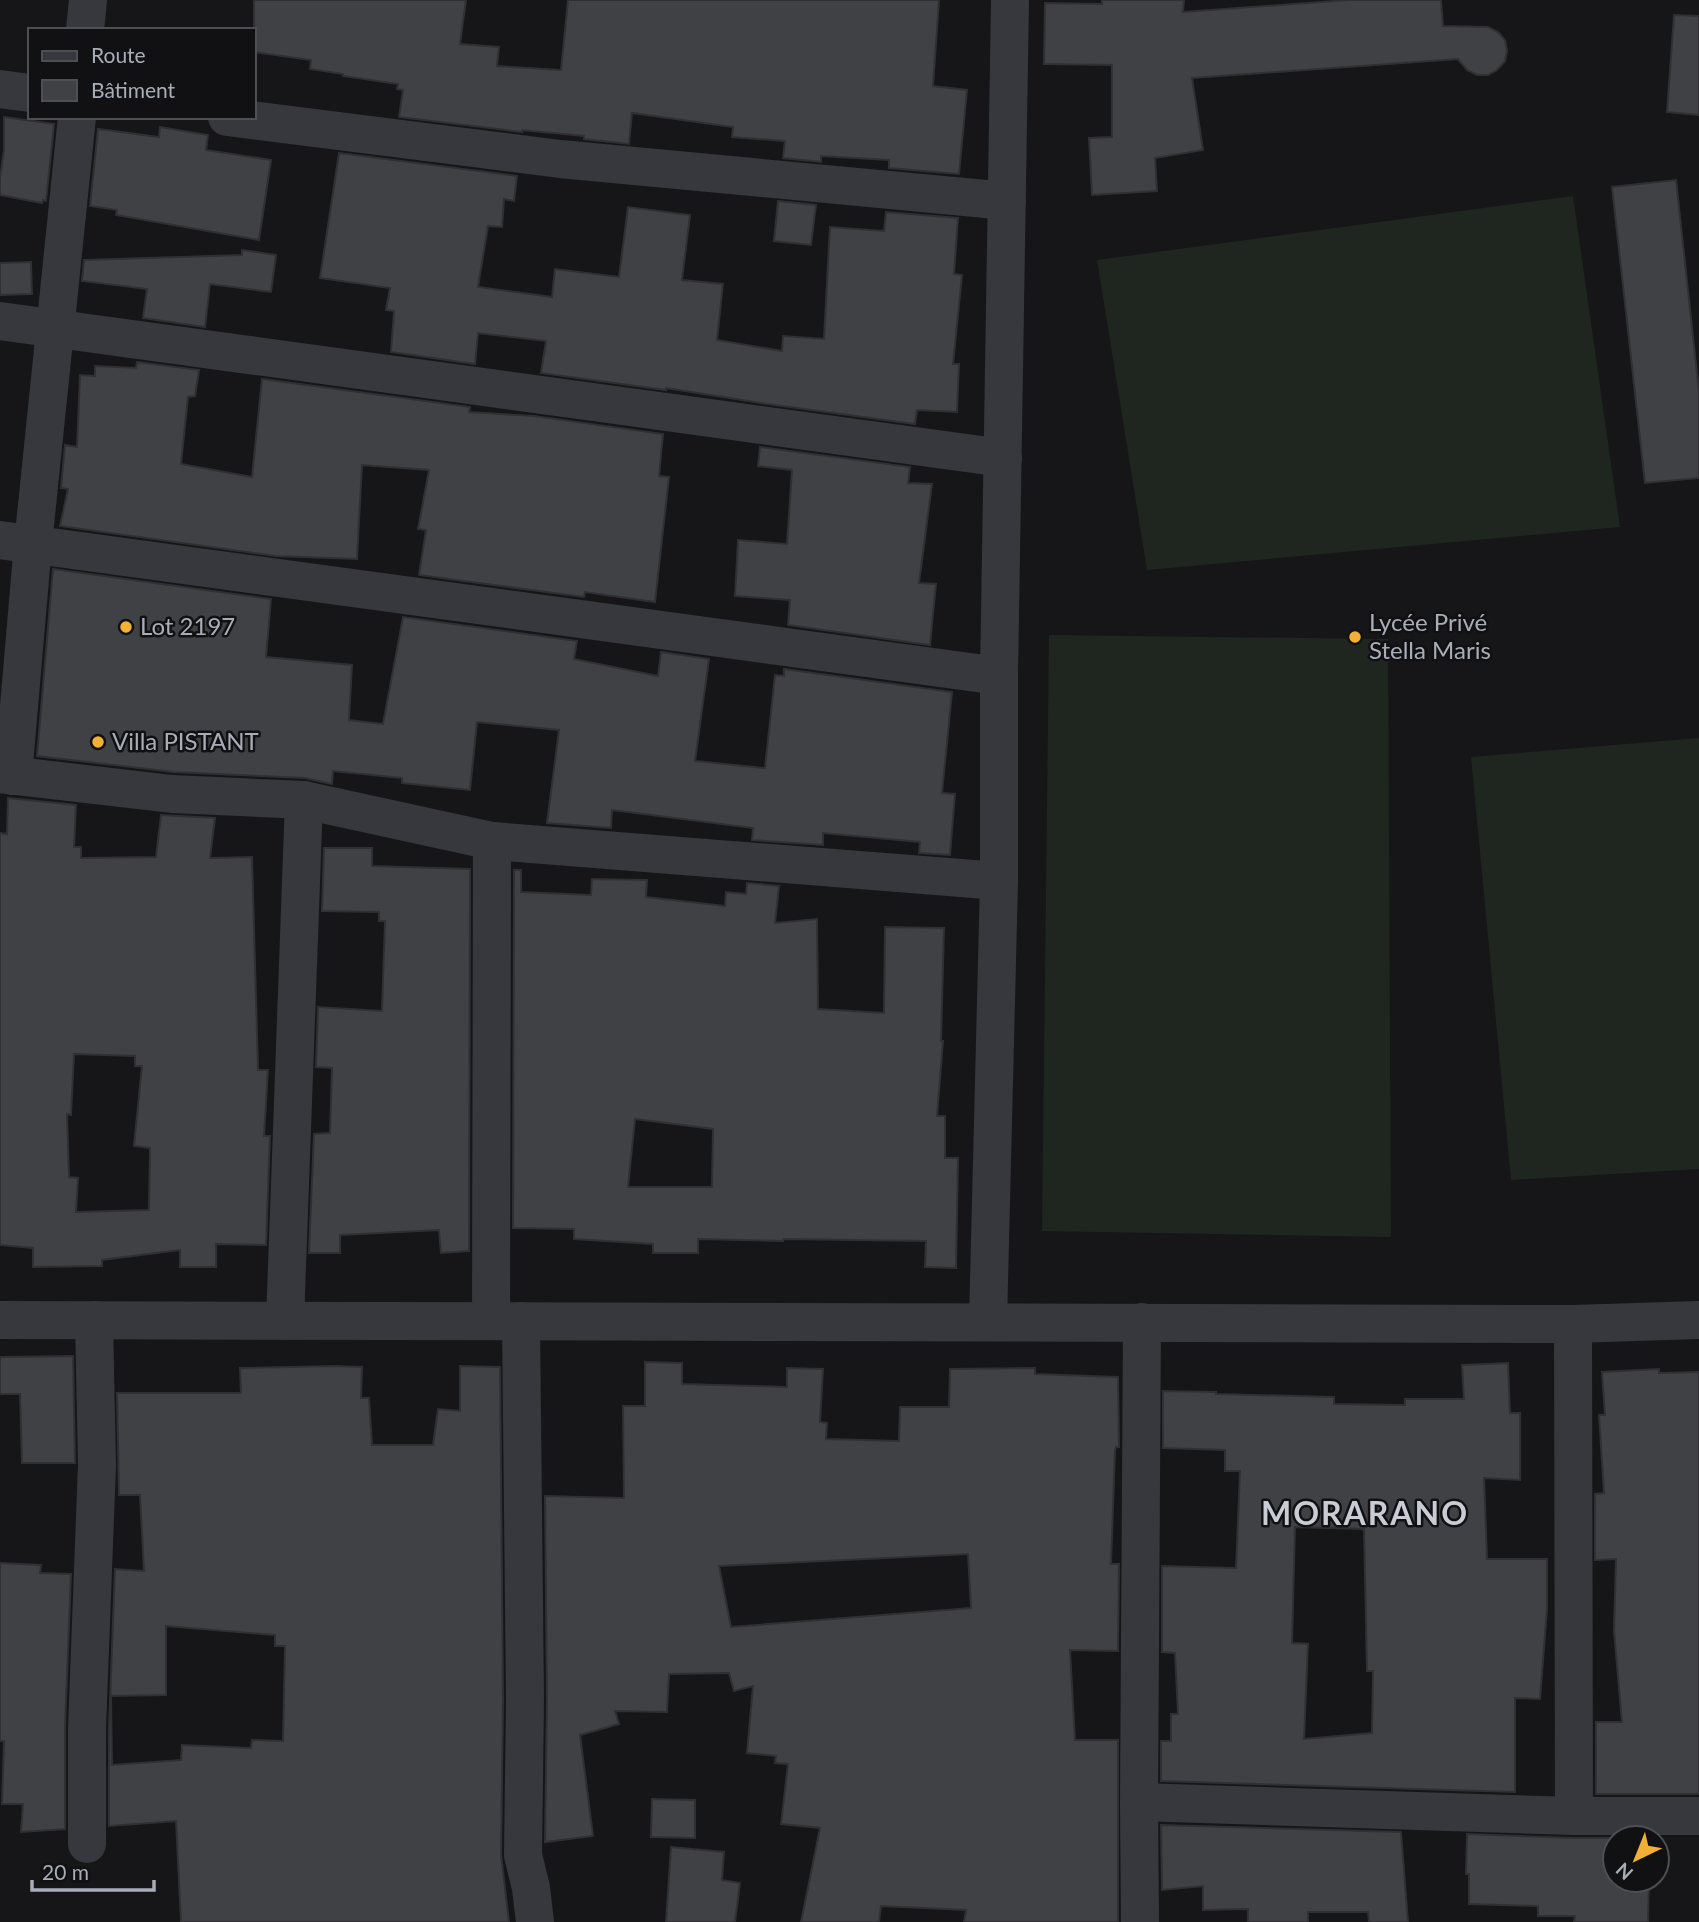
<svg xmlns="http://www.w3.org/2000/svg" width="1699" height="1922" viewBox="0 0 1699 1922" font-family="Lato,sans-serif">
  <rect width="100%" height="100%" fill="#161618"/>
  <g fill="#1e261f">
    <polygon points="1573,196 1620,527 1147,570 1097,260"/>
    <polygon points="1049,635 1388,639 1391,1237 1042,1231"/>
    <polygon points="1699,738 1699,1169 1511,1180 1471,757"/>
  </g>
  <g fill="#404145" stroke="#303034" stroke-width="2" fill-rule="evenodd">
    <polygon points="254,0 466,0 460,44 499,47 497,66 561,70 568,0 939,0 933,86 967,90 959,174 889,168 889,160 821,156 821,162 783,158 785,141 732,137 733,127 632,113 629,144 584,139 584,136 522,130 522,132 399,117 403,90 397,89 398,84 343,76 343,74 310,69 311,60 254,52"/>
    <polygon points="1102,0 1184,0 1183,12 1349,0 1441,0 1443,26 1488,27 1498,32 1505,40 1507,51 1505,61 1497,70 1488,75 1477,75 1467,70 1458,59 1192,78 1203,150 1155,158 1157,191 1092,195 1089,138 1112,137 1112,65 1044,64 1045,3 1102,4"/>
    <polygon points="1674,15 1699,16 1699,115 1667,112"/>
    <polygon points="4,117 54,124 46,201 43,200 42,203 0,195 0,178 4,150"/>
    <polygon points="160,127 208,135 206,150 271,160 259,240 116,215 117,210 90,206 98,129 159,137"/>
    <polygon points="339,153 517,176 514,201 504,199 502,227 488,226 478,287 552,297 555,269 619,277 628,207 690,215 682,280 723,284 717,340 782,351 783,336 824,339 830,227 884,231 886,212 958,218 954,274 962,275 953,364 959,364 957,412 917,410 915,424 761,403 666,388 666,390 541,373 546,341 478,333 475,364 391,352 394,311 386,310 390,288 320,278"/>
    <polygon points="1676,180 1699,392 1699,478 1645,483 1612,187"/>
    <polygon points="778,201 816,205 811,245 774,241"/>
    <polygon points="242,250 276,255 271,292 210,284 205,327 143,318 147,289 82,281 84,260 242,255"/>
    <polygon points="31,262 32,294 0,295 0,263"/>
    <polygon points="137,362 199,370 195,396 188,397 181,464 252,477 262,379 470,407 469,412 534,416 663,434 659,476 669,477 655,602 585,592 584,597 419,575 426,530 418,529 429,470 362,465 357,559 276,556 60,526 68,489 61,488 65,445 77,447 80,375 95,376 95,366 136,368"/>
    <polygon points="760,447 910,467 908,483 932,484 919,583 936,584 930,645 788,625 790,600 735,596 738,540 787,544 792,470 758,466"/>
    <polygon points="53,569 271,599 266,657 352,665 349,720 383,724 403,617 577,641 574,659 658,676 661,652 709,659 695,761 765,768 775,675 784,676 784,669 952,692 942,793 955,794 950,855 919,853 920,842 823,833 823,845 752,840 753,828 612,810 611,828 547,823 559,730 477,722 470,790 402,783 402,778 333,771 332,784 305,778 174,772 37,756"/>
    <path d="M8 798 76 805 74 847H81V858L156 857 161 815 215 818 210 858 252 857 258 1070H268L264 1136H270L266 1245 216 1244V1267H180V1250L102 1260V1266L33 1267V1248L0 1245V833L7 834ZM74 1054 135 1056V1066H142L134 1146 150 1148 149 1210 76 1212 78 1178 69 1177 67 1114 71 1115Z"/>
    <polygon points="324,848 372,848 372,866 470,869 469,1251 441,1253 439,1230 340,1235 340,1253 309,1253 314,1134 330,1133 332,1068 316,1067 318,1007 382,1011 385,921 379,921 379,912 322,911"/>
    <path d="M514 870H521V892L591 895 592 879 647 880 646 897 725 906 726 892 746 894 747 883 779 886 775 923 817 919 818 1009 884 1013 885 927 944 928 941 1041H943L937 1116H945V1158H958L956 1268 925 1267 926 1241 783 1239V1241L698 1239V1253H653V1244L574 1239V1229L513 1228ZM635 1119 713 1129 712 1187H628Z"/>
    <polygon points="73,1356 75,1463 22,1463 20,1394 0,1394 0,1357"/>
    <path d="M645 1362 682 1363V1384L787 1387V1368L823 1369 820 1422 827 1423 826 1439 899 1441 900 1407H949L950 1369 1035 1368V1374L1118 1377 1119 1447H1116L1115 1451 1111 1564H1119L1118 1651 1070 1650 1075 1740H1118V1922H964L966 1910 881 1906 879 1922H801L820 1828 781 1824 788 1764 775 1763 776 1756 747 1753 753 1686 734 1691 729 1673 669 1674 667 1712 615 1711 619 1724 580 1735 593 1836 545 1842 547 1700 545 1496 624 1498 623 1406H645ZM968 1554 971 1608 731 1627 719 1566Z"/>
    <path d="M1508 1363 1510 1413H1520V1480L1484 1478 1487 1559H1547V1609L1540 1699 1515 1698V1792L1161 1781V1741H1171V1714H1178L1175 1653 1162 1652V1566L1236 1568 1240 1471H1225V1450L1163 1448V1391L1216 1392V1394L1334 1397V1404L1405 1405V1399H1464L1462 1365ZM1295 1527 1364 1529 1367 1671H1373L1372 1733 1304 1739 1308 1644 1292 1643Z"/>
    <path d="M336 1366 362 1367 361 1398H369L372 1445H433L438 1409 460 1411V1366L500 1367 503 1700 501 1855 509 1922H181L176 1821 109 1826V1728L115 1569 144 1571 140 1495H119L117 1393H241L240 1368ZM166 1626 275 1635V1646H285L283 1741 252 1740 251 1748 182 1745 181 1760 112 1765 111 1696 166 1695Z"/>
    <polygon points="1659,1369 1659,1373 1699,1372 1699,1794 1596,1794 1596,1722 1622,1722 1614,1631 1616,1559 1595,1560 1595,1494 1604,1493 1599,1415 1605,1415 1602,1372"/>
    <polygon points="0,1563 41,1565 40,1573 71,1574 65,1727 65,1829 21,1832 23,1804 2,1804 4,1741 0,1741"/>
    <polygon points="652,1799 695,1800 695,1838 651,1837"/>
    <polygon points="1161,1825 1401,1832 1408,1922 1369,1922 1368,1912 1308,1912 1308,1922 1248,1922 1248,1909 1203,1910 1203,1886 1162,1890"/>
    <polygon points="1467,1834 1573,1838 1649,1838 1615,1838 1615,1880 1649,1880 1648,1922 1574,1922 1575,1916 1538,1916 1538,1906 1469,1904 1469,1874 1466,1874"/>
    <polygon points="671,1847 724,1852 722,1880 740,1883 735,1922 666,1922"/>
  </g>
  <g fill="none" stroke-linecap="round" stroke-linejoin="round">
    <g stroke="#37383d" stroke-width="38">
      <polyline points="85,30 88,0"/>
      <polyline points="0,89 30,93"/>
      <polyline points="227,117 560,159 1007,201"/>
      <polyline points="0,321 1003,458"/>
      <polyline points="0,540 999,676"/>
      <polyline points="0,774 172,794 304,800 492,841 999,881"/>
      <polyline points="13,776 33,544 77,117"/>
      <polyline points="0,1320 1573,1324 1699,1320"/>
      <polyline points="285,1321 304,800"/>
      <polyline points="491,1321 492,841"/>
      <polyline points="521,1321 525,1700 523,1855 531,1888 535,1922"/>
      <polyline points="988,1322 999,881 999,676 1010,0"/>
      <polyline points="1573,1324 1574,1816"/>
      <polyline points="1139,1802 1574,1816 1699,1816"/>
      <polyline points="87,1844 87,1728 97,1465 94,1320"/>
      <polyline points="1140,1922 1139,1802 1142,1322"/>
    </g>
  </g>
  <g fill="#f2b134" stroke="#111113" stroke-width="2.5">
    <circle cx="126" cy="627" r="7"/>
    <circle cx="1355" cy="637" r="7"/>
    <circle cx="98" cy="742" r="7"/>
  </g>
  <g text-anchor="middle" stroke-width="5" stroke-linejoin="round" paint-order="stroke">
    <g font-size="24" fill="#a8adb8" stroke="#111113" text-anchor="start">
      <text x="1369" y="631">Lycée Privé<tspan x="1369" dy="28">Stella Maris</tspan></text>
      <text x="140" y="635">Lot 2197</text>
      <text x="112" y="750">Villa PISTANT</text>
    </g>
    <g font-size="32" font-weight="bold" letter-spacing="2" fill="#c9ccd4" stroke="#111113">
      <text x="1365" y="1525">MORARANO</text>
    </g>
  </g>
  <rect x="28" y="28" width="228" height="91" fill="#111113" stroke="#4d4f55" stroke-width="2"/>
  <rect x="42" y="51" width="35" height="10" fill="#37383d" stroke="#4d4f55" stroke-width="2"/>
  <text x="91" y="63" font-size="21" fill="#a8adb8">Route</text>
  <rect x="42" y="80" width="35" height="21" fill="#404145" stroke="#4d4f55" stroke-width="2"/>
  <text x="91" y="98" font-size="21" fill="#a8adb8">Bâtiment</text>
  <g transform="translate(1636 1859) rotate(223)"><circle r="33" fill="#111113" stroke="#4d4f55" stroke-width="2"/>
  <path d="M0-5L12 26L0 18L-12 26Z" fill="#f2b134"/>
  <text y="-10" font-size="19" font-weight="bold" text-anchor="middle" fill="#a8adb8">N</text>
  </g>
  <path d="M32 1880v10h122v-10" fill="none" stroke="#a8adb8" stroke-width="3.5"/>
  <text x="42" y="1880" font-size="21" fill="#a8adb8" stroke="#111113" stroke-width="5" paint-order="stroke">20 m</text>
</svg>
